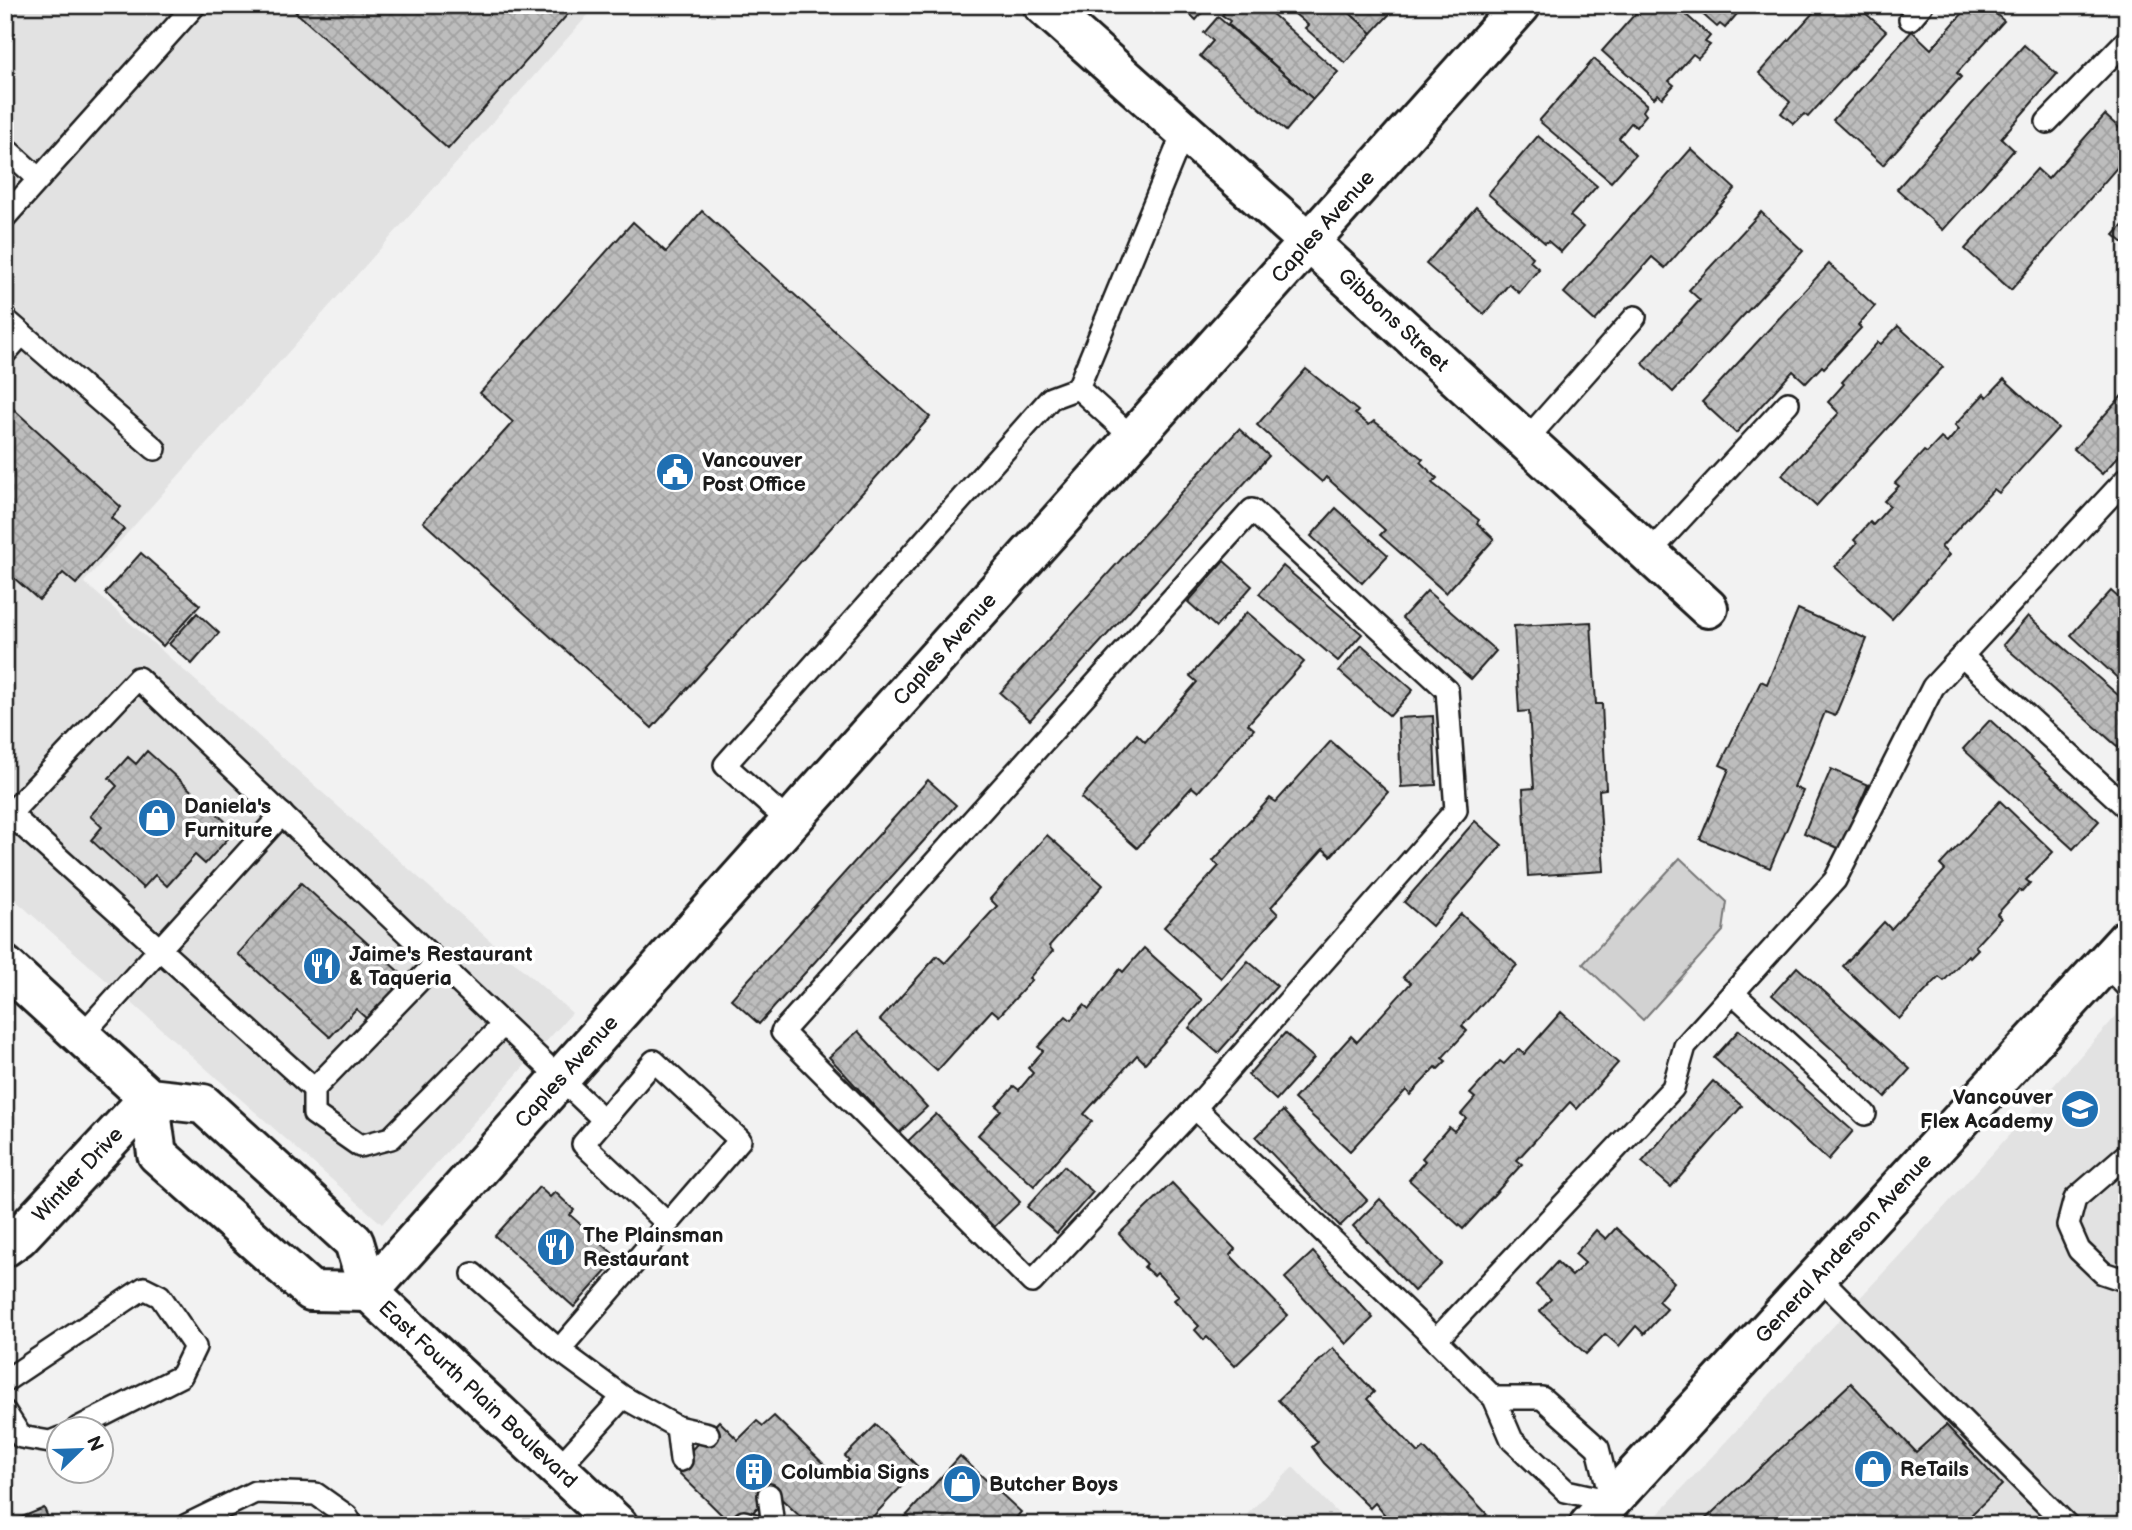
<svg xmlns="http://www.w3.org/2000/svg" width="2132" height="1530" viewBox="0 0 2132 1530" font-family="'Balsamiq Sans',sans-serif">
  <defs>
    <pattern id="building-cross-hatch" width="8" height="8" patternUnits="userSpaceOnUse" patternTransform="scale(1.75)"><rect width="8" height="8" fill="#bdbdbd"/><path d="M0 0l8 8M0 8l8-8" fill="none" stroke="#a2a2a2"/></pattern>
  </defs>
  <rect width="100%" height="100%" fill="#f2f2f2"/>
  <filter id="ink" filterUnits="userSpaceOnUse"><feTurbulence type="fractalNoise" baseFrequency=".0143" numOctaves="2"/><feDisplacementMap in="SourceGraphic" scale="14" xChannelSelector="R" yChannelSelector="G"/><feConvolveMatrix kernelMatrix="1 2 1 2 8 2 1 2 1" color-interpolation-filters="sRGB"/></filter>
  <g filter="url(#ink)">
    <g fill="#e2e2e2">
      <polygon points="5,5 597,5 84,582 572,1013 382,1224 5,891"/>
      <polygon points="2127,1004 2127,1525 1648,1525 1939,1213"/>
      <polygon points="1293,1467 1349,1525 1237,1525"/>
    </g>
    <polygon fill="#d2d2d2" stroke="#777" stroke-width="2" points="1680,858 1727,902 1723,931 1643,1020 1583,964"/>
    <g fill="url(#building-cross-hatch)" stroke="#1c1c1c" stroke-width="2">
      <polygon points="288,5 576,5 448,149"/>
      <polygon points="1180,5 1209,5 1196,20"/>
      <polygon points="1231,5 1239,12 1244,5 1262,5 1338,72 1313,99 1228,24 1230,21 1222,15"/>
      <polygon points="1292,5 1341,5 1372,33 1345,63 1305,28 1308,25 1289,9"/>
      <polygon points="1341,5 1396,5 1397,6 1372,33"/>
      <polygon points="1643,5 1675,5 1710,36 1705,42 1710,45 1698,58 1693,54 1669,81 1674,85 1662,98 1658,94 1654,98 1602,51"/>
      <polygon points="1692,5 1741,5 1743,7 1725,28 1720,24 1717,27"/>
      <polygon points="1820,5 1870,5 1864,12 1886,31 1808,117 1804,114 1794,124 1781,113 1790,102 1759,73"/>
      <polygon points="1970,5 1986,5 2004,21 1957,73 1961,77 1883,165 1833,120 1912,31 1931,49"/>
      <polygon points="1218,17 1313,99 1286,131 1200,56 1213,41 1204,33"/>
      <polygon points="2024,45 2057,74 2001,138 2014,150 1943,230 1897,189"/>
      <polygon points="1594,59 1647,105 1643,111 1646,115 1636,127 1631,123 1619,138 1635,155 1611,182 1539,121"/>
      <polygon points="2105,115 2127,135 2127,156 2011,290 1965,249 2037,169 2048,179"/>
      <polygon points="1538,136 1597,186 1570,216 1583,227 1561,252 1548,241 1545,243 1488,194"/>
      <polygon points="1691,149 1735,189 1665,268 1652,257 1595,321 1564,293"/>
      <polygon points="1476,207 1533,257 1530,261 1539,269 1519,293 1509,284 1484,314 1426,264"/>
      <polygon points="702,211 930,417 652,728 423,522 513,422 480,393 633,222 666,252"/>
      <polygon points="1761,212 1803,251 1673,392 1642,363 1700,300 1689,290"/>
      <polygon points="2127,221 2127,246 2114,235"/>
      <polygon points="1829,264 1875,306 1858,325 1861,328 1824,368 1822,366 1806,383 1793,371 1736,433 1702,402"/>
      <polygon points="1898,326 1943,367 1816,506 1782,475 1839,413 1828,402 1844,384 1842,382 1878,342 1881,344"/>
      <polygon points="1306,369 1358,411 1355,414 1369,425 1374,421 1423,459 1420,462 1437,478 1432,483 1479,520 1477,523 1494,539 1446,593 1380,535 1385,530 1326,477 1322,482 1257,425"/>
      <polygon points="2004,379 2058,428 1999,493 1994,489 1941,547 1949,555 1892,619 1835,567 1857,543 1854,540 1870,522 1873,525 1890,506 1884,501 1899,486 1895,483 1924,451 1927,453 1941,438 1947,443 1959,429 1955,425 1984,394 1987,397"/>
      <polygon points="2127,390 2127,447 2102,474 2074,449"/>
      <polygon points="9,405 121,507 111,518 124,529 76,584 63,573 39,600 5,570 5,409"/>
      <polygon points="1239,429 1269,456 1030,720 1000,693"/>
      <polygon points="1336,508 1388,555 1362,583 1311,536"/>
      <polygon points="141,553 200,605 163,646 105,593"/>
      <polygon points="1224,561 1252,586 1216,627 1188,602"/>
      <polygon points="1283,566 1362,634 1338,661 1259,594"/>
      <polygon points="1427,591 1496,651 1471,679 1402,618"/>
      <polygon points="2111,591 2120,599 2127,592 2127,687 2071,635"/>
      <polygon points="1798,609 1867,639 1835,716 1825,712 1794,787 1803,791 1770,868 1700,839 1729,769 1720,765 1761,681 1767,684"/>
      <polygon points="1247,612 1304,662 1248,724 1254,729 1198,792 1192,787 1137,848 1081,798 1137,734 1145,742 1197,682 1190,676"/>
      <polygon points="197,613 219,633 192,664 169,644"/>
      <polygon points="2028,616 2127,703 2127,755 2003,645"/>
      <polygon points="1591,622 1596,704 1602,704 1606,789 1599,790 1604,871 1528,876 1523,789 1534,788 1529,711 1519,712 1514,626"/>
      <polygon points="1362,645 1413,690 1390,716 1339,671"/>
      <polygon points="1433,716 1436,785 1401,787 1398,718"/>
      <polygon points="1990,720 2099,821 2073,849 1963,749"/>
      <polygon points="1331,741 1388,792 1331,856 1323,849 1271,907 1278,914 1221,978 1164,927 1219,866 1213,861 1270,798 1276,802"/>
      <polygon points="147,751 225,821 221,826 231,835 205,864 195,855 167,886 155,875 143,888 91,840 102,827 90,816 117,786 109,778 128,757 136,764"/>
      <polygon points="1831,769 1868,785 1840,849 1804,833"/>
      <polygon points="928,780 956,805 759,1024 731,999"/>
      <polygon points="2000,801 2053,852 2026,880 2030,883 2022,892 2019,890 1997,914 2001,918 1975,946 1978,949 1970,957 1968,955 1944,981 1939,977 1899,1019 1843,966 1884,922 1891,929 1945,870 1940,865"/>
      <polygon points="1475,821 1502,845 1432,926 1404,902"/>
      <polygon points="1047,835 1103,885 1049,946 1053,951 1029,978 1032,980 999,1016 992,1010 937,1071 880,1020 937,956 945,963 997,906 990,899"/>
      <polygon points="301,883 407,979 369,1021 356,1009 330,1037 238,954"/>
      <polygon points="1461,914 1517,965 1462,1026 1467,1031 1442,1058 1446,1061 1438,1069 1436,1067 1410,1095 1406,1090 1350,1151 1294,1099 1351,1036 1357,1042 1411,983 1403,977"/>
      <polygon points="1144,948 1202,1000 1145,1063 1137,1055 1084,1114 1092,1121 1034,1186 978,1135 1001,1110 996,1106 1014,1086 1019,1090 1033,1073 1028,1068 1043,1051 1038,1047 1066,1016 1071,1020 1084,1005 1089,1009 1120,969 1123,972"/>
      <polygon points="1248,961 1277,986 1218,1053 1189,1028"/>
      <polygon points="1797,967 1910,1069 1885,1097 1772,995"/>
      <polygon points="1561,1012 1618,1063 1577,1109 1570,1102 1517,1160 1522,1164 1463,1229 1409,1180 1425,1161 1422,1158 1449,1127 1454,1131 1466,1118 1461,1114 1475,1098 1470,1094 1500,1061 1504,1064 1518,1049 1524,1054"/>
      <polygon points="1739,1030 1853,1131 1828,1160 1714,1058"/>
      <polygon points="858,1031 927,1107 899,1133 829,1057"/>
      <polygon points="1285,1033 1314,1058 1276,1100 1248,1075"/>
      <polygon points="1713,1081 1742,1106 1671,1187 1642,1162"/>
      <polygon points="1283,1111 1367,1200 1340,1226 1256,1137"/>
      <polygon points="936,1114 1020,1202 992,1229 908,1141"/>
      <polygon points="1064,1166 1093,1192 1057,1233 1027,1207"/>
      <polygon points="1172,1183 1235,1249 1230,1255 1288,1315 1235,1366 1207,1337 1204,1340 1195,1330 1199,1326 1174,1300 1179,1296 1157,1273 1154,1276 1144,1267 1147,1264 1119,1234"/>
      <polygon points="539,1187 550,1197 555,1192 574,1210 570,1215 618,1258 574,1307 495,1236"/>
      <polygon points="1380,1199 1442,1264 1414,1291 1353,1226"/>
      <polygon points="1616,1228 1674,1282 1658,1301 1667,1309 1644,1334 1636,1326 1619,1346 1605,1334 1586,1354 1540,1311 1551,1299 1536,1285 1557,1262 1572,1276 1585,1263 1575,1254 1596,1230 1606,1239"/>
      <polygon points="1313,1252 1373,1318 1346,1344 1285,1278"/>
      <polygon points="1333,1348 1374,1392 1367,1399 1419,1453 1424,1448 1487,1514 1475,1525 1393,1525 1375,1503 1370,1508 1324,1463 1312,1447 1318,1442 1278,1400"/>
      <polygon points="1851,1383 1916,1452 1946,1425 2002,1485 1972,1514 1982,1525 1699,1525"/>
      <polygon points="774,1416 835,1475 849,1460 845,1456 876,1425 919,1468 865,1525 809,1525 773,1491 741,1525 732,1525 674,1468 719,1421 738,1440 757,1421 763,1426"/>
      <polygon points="960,1456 1021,1512 1010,1525 898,1525"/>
      <polygon points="44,1508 51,1525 5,1525 5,1524"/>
    </g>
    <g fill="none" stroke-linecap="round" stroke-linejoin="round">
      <defs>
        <g id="service">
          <polyline points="1910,19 1922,5"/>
          <polyline points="2047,122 2127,40"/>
          <polyline points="5,148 39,179"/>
          <polyline points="5,217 195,5"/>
          <polyline points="5,319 155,449"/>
          <polyline points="5,353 22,334"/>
          <polyline points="1078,388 1184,131"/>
          <polyline points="1526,440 1635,317"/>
          <polygon points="1252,510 1447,690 1456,810 1195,1108 1032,1282 782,1032"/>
          <polyline points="1649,553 1788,403"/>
          <polyline points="1962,656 2127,808"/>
          <polyline points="10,814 314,1089"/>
          <polyline points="5,819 138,678 604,1120"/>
          <polyline points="788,821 725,765 1051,398 1078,388 1133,438"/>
          <polyline points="437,962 314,1089 314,1114 360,1146 391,1138 503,1025"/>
          <polyline points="2104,963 2127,987"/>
          <polyline points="1733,993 1865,1114"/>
          <polyline points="81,1036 282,814"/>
          <polyline points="1195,1108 1436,1340 1673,1088 1685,1046 1835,880 1933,687 2127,478"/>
          <polyline points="2127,1154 2075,1199 2068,1225 2079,1250 2103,1273 2127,1281"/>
          <polyline points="473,1274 559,1350 623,1397"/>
          <polyline points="1818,1276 2067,1525"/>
          <polyline points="1436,1340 1494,1398 1512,1440 1566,1491 1611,1501 1598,1448 1542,1398 1494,1398"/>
          <polyline points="559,1350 740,1140 654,1061 583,1144 667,1223"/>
          <polyline points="5,1381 144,1288 160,1296 195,1347 181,1376 78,1428"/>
          <polyline points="5,1412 21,1437 50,1442 60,1438"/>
          <polyline points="677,1427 708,1434"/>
          <polyline points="559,1467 623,1397 677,1427 681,1460"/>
          <polyline points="769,1495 773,1525"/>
          <polyline points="744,1522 754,1525"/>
          <polyline points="187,1525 255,1492 316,1494 347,1516 352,1525"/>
        </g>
        <g id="minor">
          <path id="s1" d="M1043 5 1309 242 1708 608"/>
          <path id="s2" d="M5 1247 19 1237 149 1098"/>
        </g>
        <g id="tertiary">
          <path id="s3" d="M369 1292 1521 5"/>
          <path id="s4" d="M1589 1525 2127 939"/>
        </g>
        <g id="secondary">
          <path id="s5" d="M5 966 149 1098 203 1104 354 1242 369 1292 618 1525"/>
          <polyline points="149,1098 157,1154 311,1291 369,1292"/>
        </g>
      </defs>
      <use href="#service" stroke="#1c1c1c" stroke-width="26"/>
      <use href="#minor" stroke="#1c1c1c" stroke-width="44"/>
      <use href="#tertiary" stroke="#1c1c1c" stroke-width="44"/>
      <use href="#secondary" stroke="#1c1c1c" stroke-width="44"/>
      <use href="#service" stroke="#fff" stroke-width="21"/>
      <use href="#minor" stroke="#fff" stroke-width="38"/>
      <use href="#tertiary" stroke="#fff" stroke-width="38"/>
      <use href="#secondary" stroke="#fff" stroke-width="38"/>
    </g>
  </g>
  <defs>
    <symbol id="civic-disc" viewBox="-11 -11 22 22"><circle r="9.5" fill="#1f6fb2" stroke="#fff"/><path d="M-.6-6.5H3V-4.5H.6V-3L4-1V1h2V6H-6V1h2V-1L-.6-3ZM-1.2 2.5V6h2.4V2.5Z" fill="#fff"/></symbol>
    <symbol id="shop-disc" viewBox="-11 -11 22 22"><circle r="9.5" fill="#1f6fb2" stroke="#fff"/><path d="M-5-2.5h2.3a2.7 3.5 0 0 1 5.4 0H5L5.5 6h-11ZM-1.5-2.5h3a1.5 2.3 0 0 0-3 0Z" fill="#fff"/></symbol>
    <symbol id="restaurant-disc" viewBox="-11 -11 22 22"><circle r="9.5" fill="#1f6fb2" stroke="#fff"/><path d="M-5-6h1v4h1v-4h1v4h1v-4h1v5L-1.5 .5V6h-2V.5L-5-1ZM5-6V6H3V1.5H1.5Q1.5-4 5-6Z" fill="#fff"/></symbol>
    <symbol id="school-disc" viewBox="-11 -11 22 22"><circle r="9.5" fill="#1f6fb2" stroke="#fff"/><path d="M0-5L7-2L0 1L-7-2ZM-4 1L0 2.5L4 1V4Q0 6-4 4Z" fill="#fff"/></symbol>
    <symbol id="building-disc" viewBox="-11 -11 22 22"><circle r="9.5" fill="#1f6fb2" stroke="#fff"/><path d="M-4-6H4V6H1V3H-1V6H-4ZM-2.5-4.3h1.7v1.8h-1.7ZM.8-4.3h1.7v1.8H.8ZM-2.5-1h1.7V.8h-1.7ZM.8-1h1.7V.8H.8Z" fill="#fff"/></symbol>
  </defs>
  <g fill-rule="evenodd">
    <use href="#civic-disc" x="653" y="450" width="44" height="44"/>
    <use href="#shop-disc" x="135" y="796" width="44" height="44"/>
    <use href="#restaurant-disc" x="300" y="944" width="44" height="44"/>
    <use href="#school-disc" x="2058" y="1087" width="44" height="44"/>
    <use href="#restaurant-disc" x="534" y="1225" width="44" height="44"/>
    <use href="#shop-disc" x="1851" y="1447" width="44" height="44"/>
    <use href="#building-disc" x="732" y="1450" width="44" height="44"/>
    <use href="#shop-disc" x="940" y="1462" width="44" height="44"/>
  </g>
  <g text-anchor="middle" stroke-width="7" stroke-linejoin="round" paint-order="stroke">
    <g font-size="21" fill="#1c1c1c" stroke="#fff">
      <text dy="7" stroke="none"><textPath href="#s3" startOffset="1430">Caples Avenue</textPath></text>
      <text dy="7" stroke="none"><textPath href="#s1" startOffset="471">Gibbons Street</textPath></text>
      <text dy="7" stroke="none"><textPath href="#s3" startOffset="863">Caples Avenue</textPath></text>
      <text dy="7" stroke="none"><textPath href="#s3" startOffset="296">Caples Avenue</textPath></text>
      <text dy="7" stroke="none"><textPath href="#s2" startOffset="103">Wintler Drive</textPath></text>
      <text dy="7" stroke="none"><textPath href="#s4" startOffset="376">General Anderson Avenue</textPath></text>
      <text dy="7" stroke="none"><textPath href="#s5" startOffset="656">East Fourth Plain Boulevard</textPath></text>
    </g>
    <g font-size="21" font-weight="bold" fill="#1c1c1c" stroke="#fff" text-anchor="start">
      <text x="702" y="467">Vancouver<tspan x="702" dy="24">Post Office</tspan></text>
      <text x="184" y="813">Daniela's<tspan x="184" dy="24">Furniture</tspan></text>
      <text x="349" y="961">Jaime's Restaurant<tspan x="349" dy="24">&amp; Taqueria</tspan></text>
      <text x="2053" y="1104" text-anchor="end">Vancouver<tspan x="2053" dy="24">Flex Academy</tspan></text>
      <text x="583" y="1242">The Plainsman<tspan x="583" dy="24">Restaurant</tspan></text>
      <text x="1900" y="1476">ReTails</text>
      <text x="781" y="1479">Columbia Signs</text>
      <text x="989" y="1491">Butcher Boys</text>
    </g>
  </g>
  <rect width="2132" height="1530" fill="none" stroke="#fff" stroke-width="28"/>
  <rect x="14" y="14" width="2104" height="1502" fill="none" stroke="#1c1c1c" stroke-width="2.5" filter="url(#ink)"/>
  <g transform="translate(80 1450) rotate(67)"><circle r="33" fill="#ffffff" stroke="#a4a4a4" stroke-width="2"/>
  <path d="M0-5L12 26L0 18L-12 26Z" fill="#1f6fb2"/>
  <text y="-10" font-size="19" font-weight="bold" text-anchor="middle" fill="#1c1c1c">N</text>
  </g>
</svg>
